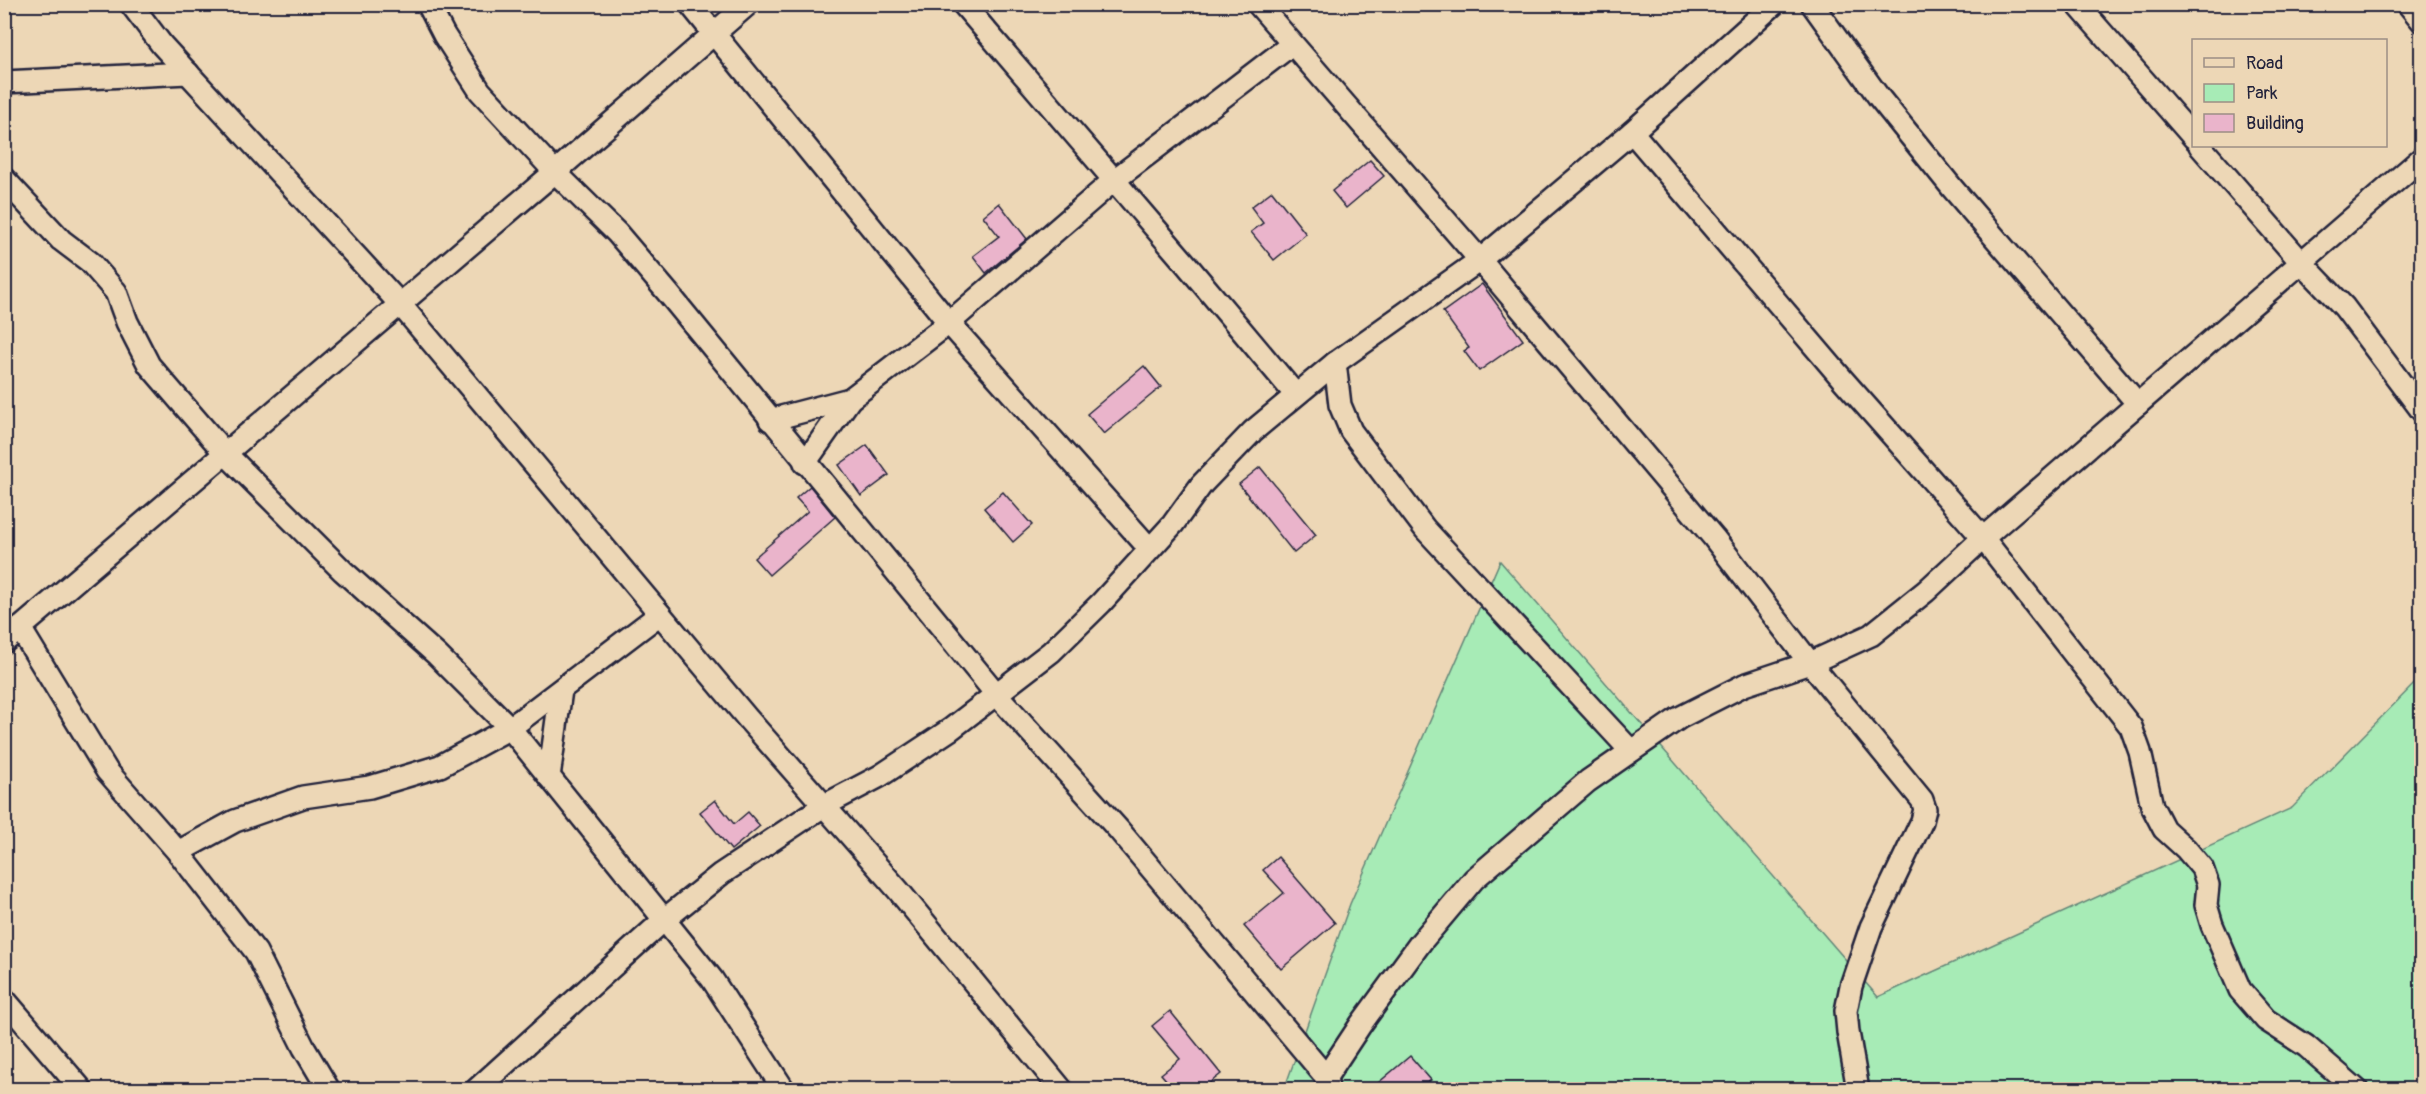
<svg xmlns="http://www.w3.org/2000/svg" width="2426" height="1094" viewBox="0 0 2426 1094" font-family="Pangolin,sans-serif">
  <rect width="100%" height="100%" fill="#edd7b6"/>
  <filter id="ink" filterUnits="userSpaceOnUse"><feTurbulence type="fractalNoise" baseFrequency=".0167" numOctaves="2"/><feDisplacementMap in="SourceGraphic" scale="12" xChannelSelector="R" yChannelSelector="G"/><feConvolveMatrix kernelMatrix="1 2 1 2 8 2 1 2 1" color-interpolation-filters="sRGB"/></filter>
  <g filter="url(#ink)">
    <polygon fill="#a7ebb6" stroke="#648678" stroke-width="1.5" points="1500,561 1878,997 2292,808 2421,677 2421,1089 1284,1090 1350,904"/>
    <g fill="#eab4cb" stroke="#22223b" stroke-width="1.5">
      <polygon points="1370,160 1384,176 1346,208 1332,191"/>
      <polygon points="1272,191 1306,234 1274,260 1251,232 1263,223 1251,207"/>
      <polygon points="999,203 1027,239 986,273 973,256 999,236 983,216"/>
      <polygon points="1482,284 1523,340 1479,371 1464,351 1469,348 1443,312"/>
      <polygon points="1144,366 1161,387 1104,434 1087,414"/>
      <polygon points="867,445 889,475 861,496 839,465"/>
      <polygon points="1260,467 1316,535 1294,553 1239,484"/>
      <polygon points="810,486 835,517 769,575 754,558 808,511 796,498"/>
      <polygon points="1003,492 1032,525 1013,542 984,508"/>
      <polygon points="715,800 734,824 748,812 760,826 731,850 700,812"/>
      <polygon points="1278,857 1335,923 1281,969 1244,926 1284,893 1263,870"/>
      <polygon points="1170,1011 1221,1074 1202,1089 1174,1089 1161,1074 1180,1059 1152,1026"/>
      <polygon points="1410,1056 1431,1080 1420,1089 1371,1089"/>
    </g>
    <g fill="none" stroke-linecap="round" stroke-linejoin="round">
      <defs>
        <g id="minor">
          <polyline points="131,4 162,45 400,304 748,719 898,890 1062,1090"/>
          <polyline points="428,4 444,35 480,91 555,172 617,233 668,293 997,695 1118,829 1326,1077 1328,1089"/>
          <polyline points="690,4 949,323 1149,548"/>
          <polyline points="963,4 1186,264 1295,394"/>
          <polyline points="1258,4 1480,260 1714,538 1810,663 1922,800 1925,809 1922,821 1871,927 1851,986 1846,1011 1848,1032 1858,1090"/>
          <polyline points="1812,4 1878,96 1953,189 2138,404"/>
          <polyline points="2077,4 2194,138"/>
          <polyline points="2408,4 2422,21"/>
          <polyline points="4,82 188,73"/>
          <polyline points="1632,132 1844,381 1983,538 2131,727 2140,752 2152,806 2164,829 2186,849 2202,868 2208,885 2206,905 2212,925 2240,990 2266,1020 2306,1046 2357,1090"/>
          <polyline points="2200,146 2301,262 2344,307 2422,411"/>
          <polyline points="4,179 61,240 90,262 116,292 127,322 149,365 224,452 343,571 437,655 510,728 712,979 784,1090"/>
          <polyline points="1335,363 1340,405 1351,431 1425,529 1631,751"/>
          <polyline points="770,420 850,399"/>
          <polyline points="805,463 850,399 949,323 1113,181 1291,45"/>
          <polyline points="20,628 107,771 178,852 256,952 304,1048 329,1090"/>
          <polyline points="4,642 555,172 748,4"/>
          <polyline points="549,777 561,690"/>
          <polyline points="178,852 235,821 303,797 370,787 440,766 510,728 660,614"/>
          <polyline points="4,999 82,1090"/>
          <polyline points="1326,1077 1361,1024 1421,942 1474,879 1588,781 1679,718 1744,685 1810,663 1871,635 1926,591 1983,538 2422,158"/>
          <polyline points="476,1090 665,919 721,874 825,805 880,776 951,729 1051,652 1101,603 1173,524 1202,484 1253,431 1335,363 1480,260 1632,132 1774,4"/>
        </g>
      </defs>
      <use href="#minor" stroke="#22223b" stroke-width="26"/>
      <use href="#minor" stroke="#edd7b6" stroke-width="21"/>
    </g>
  </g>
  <rect width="2426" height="1094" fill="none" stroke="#edd7b6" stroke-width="24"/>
  <rect x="12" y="12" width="2402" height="1070" fill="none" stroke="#22223b" stroke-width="2" filter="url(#ink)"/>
  <rect x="2192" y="39" width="195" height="108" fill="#edd7b6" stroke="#9c8f85" stroke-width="1.5"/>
  <rect x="2204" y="58" width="30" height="9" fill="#edd7b6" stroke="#9c8f85" stroke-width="1.5"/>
  <text x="2246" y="69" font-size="18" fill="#22223b">Road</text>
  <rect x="2204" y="84" width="30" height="18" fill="#a7ebb6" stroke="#9c8f85" stroke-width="1.5"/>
  <text x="2246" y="99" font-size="18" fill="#22223b">Park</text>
  <rect x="2204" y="114" width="30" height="18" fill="#eab4cb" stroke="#9c8f85" stroke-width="1.5"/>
  <text x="2246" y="129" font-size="18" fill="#22223b">Building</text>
</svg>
